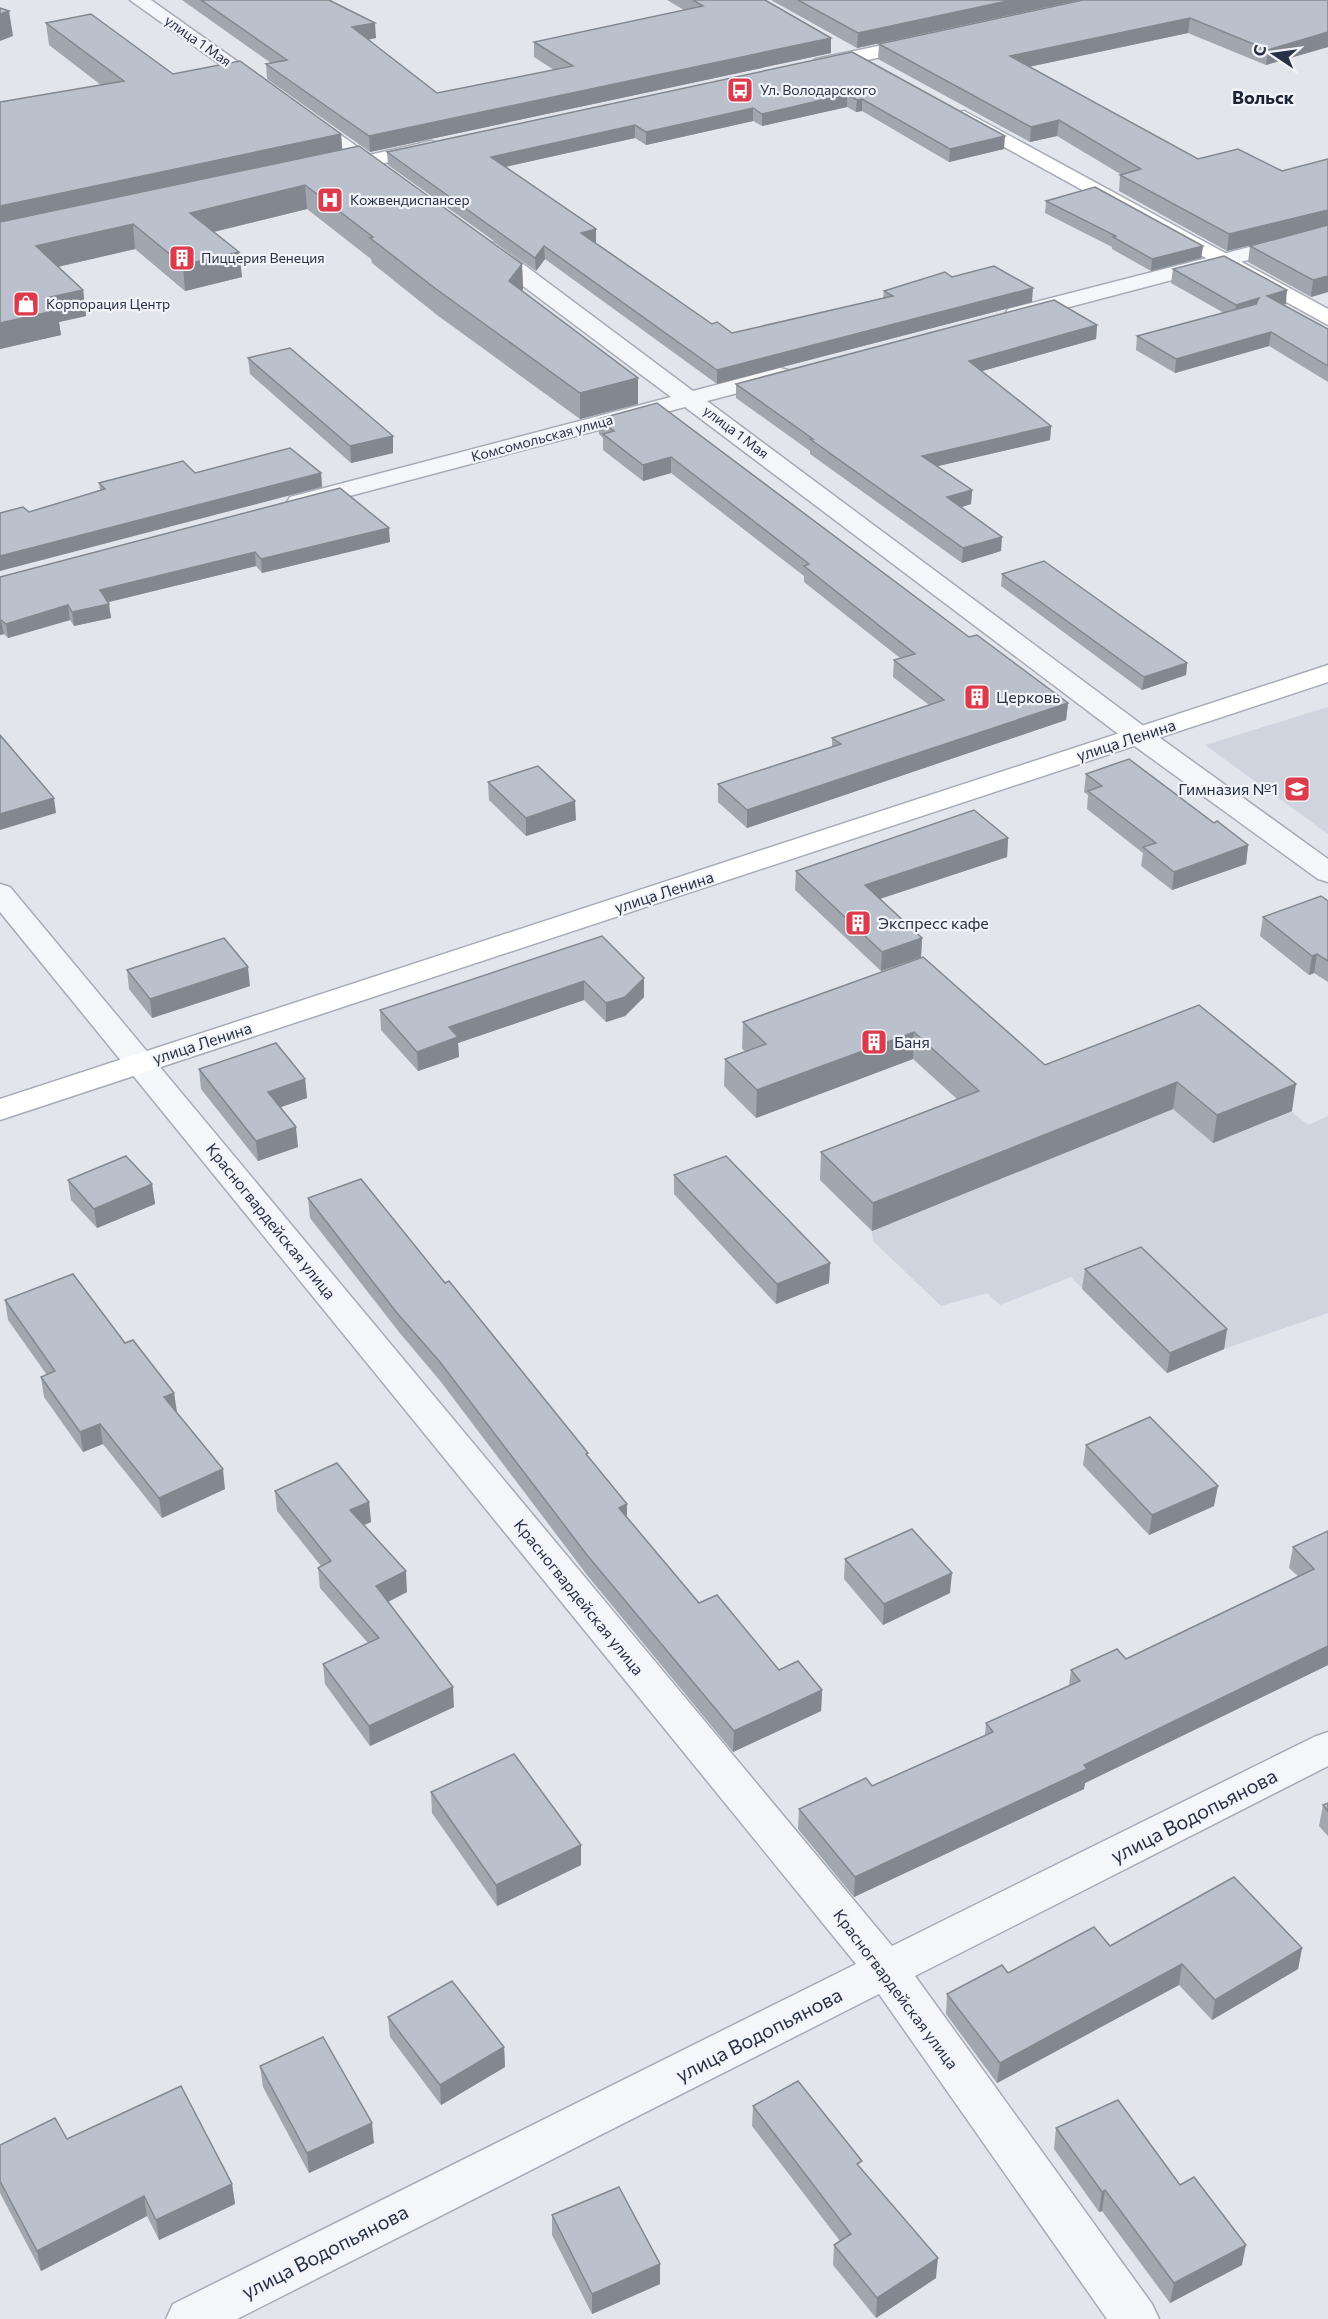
<svg xmlns="http://www.w3.org/2000/svg" width="1328" height="2319" viewBox="0 0 1328 2319" font-family="Commissioner,sans-serif">
  <rect width="100%" height="100%" fill="#e2e5ec"/>
  <g fill="#d0d4de">
    <polygon points="1328,707 1328,834 1205,745"/>
    <polygon points="1195,1032 1308,1125 1328,1116 1328,1313 1224,1349 1167,1373 1071,1277 1000,1305 987,1293 941,1306 873,1241 872,1231 820,1180"/>
  </g>
  <g fill="none" stroke-linecap="round" stroke-linejoin="round">
    <defs>
      <g id="street">
        <polygon points="130,0 151,0 397,175 394,179 380,179"/>
        <polygon points="1328,227 1328,239 1016,321 1008,319 1005,314 1008,309"/>
        <polygon points="487,242 495,243 693,391 780,368 788,370 791,375 788,380 707,401 1149,730 1328,859 1328,882 1318,879 1129,742 685,407 308,507 299,509 290,507 287,502 290,497 671,397 479,253 476,248 479,243"/>
        <polygon points="0,884 10,887 892,1946 1314,1737 1328,1732 1328,1766 915,1976 1152,2304 1159,2319 1107,2319 879,1994 237,2319 166,2319 173,2304 856,1964 0,912"/>
      </g>
      <g id="secondary">
        <polygon points="921,37 930,43 928,47 816,71 807,65 816,59"/>
        <polygon points="964,111 1328,309 1328,325 957,121 954,117 957,113"/>
        <polygon points="431,141 438,143 441,147 438,151 332,175 325,173 322,169 325,165"/>
        <polygon points="1328,665 1328,682 0,1120 0,1099"/>
      </g>
    </defs>
    <use href="#street" stroke="#a6abb7" stroke-width="3"/>
    <use href="#secondary" stroke="#a6abb7" stroke-width="3"/>
    <use href="#street" fill="#f5f6f9" fill-rule="evenodd"/>
    <use href="#secondary" fill="#fff" fill-rule="evenodd"/>
  </g>
  <g fill="#a1a6af">
    <polygon points="182,0 329,0 376,38 368,40 437,93 554,70 534,57 534,42 684,10 667,0 765,0 831,53 370,152 267,79 266,64 271,63"/>
    <polygon points="771,0 1080,0 857,48"/>
    <polygon points="1083,0 1328,0 1328,47 1266,65 1188,33 1029,67 1198,159 1238,149 1282,171 1328,159 1328,292 1311,297 1248,262 1250,246 1321,227 1227,251 1119,191 1120,175 1122,175 1057,136 1030,142 878,59 879,44"/>
    <polygon points="46,23 173,74 341,134 342,150 522,264 523,289 521,291 638,378 638,404 580,419 437,315 372,263 371,259 307,209 214,232 239,252 242,277 185,291 135,249 58,267 83,290 86,316 59,322 61,335 0,349 0,102 101,85 49,45"/>
    <polygon points="852,52 1004,149 949,162 862,111 856,112 847,107 762,126 753,121 646,145 635,138 505,167 596,229 596,242 595,242 712,324 732,333 883,298 884,291 952,277 1032,302 717,384 545,259 536,271 388,165 387,152"/>
    <polygon points="1046,201 1203,246 1201,258 1151,271 1112,249 1112,247 1045,213"/>
    <polygon points="1173,269 1286,304 1283,305 1328,329 1328,382 1269,346 1175,373 1136,350 1137,336 1224,313 1171,283"/>
    <polygon points="1097,325 1096,339 982,371 1051,426 1050,440 938,466 972,490 971,504 962,507 1001,551 962,563 810,454 810,451 736,398 736,384"/>
    <polygon points="248,358 393,436 393,453 351,463 250,374"/>
    <polygon points="657,403 969,637 1068,703 1066,720 747,828 718,802 718,784 832,747 832,738 929,705 893,677 894,660 900,658 804,582 804,576 671,473 643,481 603,450 603,438 599,434 598,419"/>
    <polygon points="195,473 321,473 322,487 29,512 100,490 99,483"/>
    <polygon points="340,488 390,542 262,573 256,566 108,602 111,618 74,626 70,620 8,638 4,634 0,635 0,577"/>
    <polygon points="1002,574 1187,663 1186,675 1142,690 1001,586"/>
    <polygon points="1086,774 1214,823 1248,845 1246,864 1172,890 1141,866 1143,853 1087,809 1088,795 1084,792"/>
    <polygon points="488,782 576,820 526,836 489,800"/>
    <polygon points="1008,838 1007,857 880,899 922,938 921,957 881,971 795,890 796,871"/>
    <polygon points="1328,901 1328,982 1314,973 1309,975 1260,936 1263,917"/>
    <polygon points="602,936 644,997 625,1016 606,1022 584,1000 458,1043 459,1057 418,1071 381,1030 380,1010"/>
    <polygon points="923,957 1045,1065 1199,1005 1292,1111 1213,1143 1173,1109 872,1231 820,1180 821,1152 957,1099 913,1059 756,1118 724,1086 725,1059 745,1051 742,1049 743,1022"/>
    <polygon points="127,970 250,986 152,1018 129,989"/>
    <polygon points="199,1069 305,1079 307,1098 280,1107 298,1147 258,1161 201,1089"/>
    <polygon points="674,1175 830,1263 829,1283 776,1304 674,1194"/>
    <polygon points="68,1180 152,1184 155,1204 97,1228 71,1200"/>
    <polygon points="308,1198 445,1283 627,1504 627,1517 699,1603 779,1670 822,1690 821,1711 733,1752 587,1575 441,1382 399,1332 310,1218"/>
    <polygon points="1085,1269 1227,1329 1224,1349 1167,1373 1082,1289"/>
    <polygon points="5,1300 125,1343 174,1393 177,1413 225,1489 162,1518 103,1444 83,1452 44,1397 41,1377 47,1375 8,1320"/>
    <polygon points="1086,1445 1214,1506 1149,1535 1083,1465"/>
    <polygon points="275,1491 369,1502 371,1522 363,1525 407,1592 388,1602 454,1707 370,1746 325,1684 323,1664 368,1643 320,1588 318,1568 321,1566 277,1511"/>
    <polygon points="1328,1531 1328,1665 1085,1783 1084,1789 854,1897 798,1829 799,1809 872,1786 985,1735 986,1723 1069,1685 1071,1670 1126,1659 1298,1576 1289,1568 1293,1547"/>
    <polygon points="845,1559 950,1593 883,1625 844,1579"/>
    <polygon points="431,1792 581,1845 581,1865 497,1906 432,1813"/>
    <polygon points="1328,1803 1328,1836 1319,1826 1323,1805"/>
    <polygon points="1110,1946 1302,1948 1298,1969 1212,2020 1179,1985 997,2083 946,2014 947,1994 1008,1973"/>
    <polygon points="388,2017 504,2047 505,2067 441,2105 390,2037"/>
    <polygon points="260,2066 374,2143 309,2173 263,2087"/>
    <polygon points="753,2106 861,2169 936,2278 876,2318 833,2265 834,2245 840,2241 752,2126"/>
    <polygon points="1056,2128 1180,2185 1242,2265 1170,2303 1102,2211 1099,2212 1054,2149"/>
    <polygon points="67,2139 232,2184 235,2204 159,2240 147,2216 41,2271 0,2193 0,2145"/>
    <polygon points="552,2215 660,2264 660,2284 592,2314 552,2235"/>
  </g>
  <g fill="#83878f">
    <polygon points="1012,0 1080,0 857,48 858,33"/>
    <polygon points="9,11 13,36 0,41 0,14"/>
    <polygon points="1190,18 1188,33 1009,71 1010,56"/>
    <polygon points="375,23 376,38 353,42 352,27"/>
    <polygon points="1328,32 1328,47 1266,65 1268,50"/>
    <polygon points="831,38 831,53 370,152 369,136"/>
    <polygon points="847,94 847,107 762,126 762,114"/>
    <polygon points="862,99 862,111 856,112 857,100"/>
    <polygon points="753,108 753,121 646,145 646,132"/>
    <polygon points="1059,120 1057,136 1030,142 1031,127"/>
    <polygon points="635,125 635,138 491,170 491,157"/>
    <polygon points="341,134 343,158 0,232 0,206"/>
    <polygon points="1005,136 1004,149 949,162 950,149"/>
    <polygon points="305,185 307,209 192,237 190,213"/>
    <polygon points="1328,210 1328,226 1227,251 1229,234"/>
    <polygon points="133,224 135,249 39,271 36,246"/>
    <polygon points="596,229 596,242 581,246 581,233"/>
    <polygon points="544,246 545,259 536,271 535,258"/>
    <polygon points="1203,246 1201,258 1151,271 1152,259"/>
    <polygon points="239,252 242,277 185,291 183,265"/>
    <polygon points="522,264 523,289 510,307 509,281"/>
    <polygon points="1328,276 1328,292 1311,297 1313,280"/>
    <polygon points="1033,288 1032,302 717,384 717,370"/>
    <polygon points="83,290 86,316 59,322 61,335 0,349 0,323 46,298"/>
    <polygon points="1287,290 1286,304 1266,310 1267,296"/>
    <polygon points="1259,298 1257,312 1235,319 1236,305"/>
    <polygon points="1097,325 1096,339 968,375 969,361"/>
    <polygon points="1271,332 1269,346 1175,373 1176,359"/>
    <polygon points="638,378 638,404 580,419 580,393"/>
    <polygon points="1051,426 1050,440 921,470 922,456"/>
    <polygon points="393,436 393,453 351,463 350,446"/>
    <polygon points="671,457 671,473 643,481 643,465"/>
    <polygon points="321,473 322,487 0,571 0,556"/>
    <polygon points="972,490 971,504 946,512 947,497"/>
    <polygon points="389,528 390,542 262,573 261,559"/>
    <polygon points="1002,537 1001,551 962,563 963,548"/>
    <polygon points="255,552 256,566 101,604 100,590"/>
    <polygon points="109,604 111,618 74,626 72,612"/>
    <polygon points="68,605 70,620 8,638 6,624"/>
    <polygon points="0,620 1,620 4,634 0,635"/>
    <polygon points="1187,663 1186,675 1142,690 1144,677"/>
    <polygon points="1068,703 1066,720 747,828 747,810"/>
    <polygon points="54,798 56,813 0,830 0,814"/>
    <polygon points="575,801 576,820 526,836 526,818"/>
    <polygon points="1008,838 1007,857 864,904 865,885"/>
    <polygon points="1248,845 1246,864 1172,890 1174,872"/>
    <polygon points="922,938 921,957 881,971 882,952"/>
    <polygon points="1317,954 1314,973 1309,975 1312,956"/>
    <polygon points="248,967 250,986 152,1018 150,999"/>
    <polygon points="644,978 644,997 625,1016 606,1022 606,1003"/>
    <polygon points="584,981 584,1000 458,1043 459,1057 418,1071 417,1052 449,1027"/>
    <polygon points="914,1032 913,1059 756,1118 757,1090"/>
    <polygon points="305,1079 307,1098 270,1111 268,1092"/>
    <polygon points="1177,1082 1173,1109 872,1231 873,1203"/>
    <polygon points="1296,1084 1292,1111 1213,1143 1217,1115"/>
    <polygon points="296,1127 298,1147 258,1161 256,1141"/>
    <polygon points="152,1184 155,1204 97,1228 94,1209"/>
    <polygon points="830,1263 829,1283 776,1304 777,1284"/>
    <polygon points="1227,1329 1224,1349 1167,1373 1170,1353"/>
    <polygon points="174,1393 177,1413 164,1397"/>
    <polygon points="100,1424 103,1444 83,1452 80,1432"/>
    <polygon points="223,1469 225,1489 162,1518 159,1498"/>
    <polygon points="1218,1486 1214,1506 1149,1535 1152,1515"/>
    <polygon points="369,1502 371,1522 351,1531 350,1510"/>
    <polygon points="627,1504 627,1524 619,1508"/>
    <polygon points="406,1571 407,1592 378,1607 376,1586"/>
    <polygon points="952,1573 950,1593 883,1625 884,1604"/>
    <polygon points="1328,1646 1328,1665 1085,1783 1084,1789 854,1897 855,1877"/>
    <polygon points="453,1687 454,1707 370,1746 369,1726"/>
    <polygon points="822,1690 821,1711 733,1752 734,1731"/>
    <polygon points="581,1845 581,1865 497,1906 496,1885"/>
    <polygon points="1302,1948 1298,1969 1212,2020 1215,2000"/>
    <polygon points="1182,1964 1179,1985 997,2083 1000,2063"/>
    <polygon points="504,2047 505,2067 441,2105 440,2085"/>
    <polygon points="372,2123 374,2143 309,2173 307,2153"/>
    <polygon points="232,2184 235,2204 159,2240 156,2220"/>
    <polygon points="1105,2190 1102,2211 1099,2212 1102,2192"/>
    <polygon points="144,2196 147,2216 41,2271 37,2251"/>
    <polygon points="1246,2245 1242,2265 1170,2303 1174,2283"/>
    <polygon points="938,2258 936,2278 876,2318 877,2298"/>
    <polygon points="660,2264 660,2284 592,2314 592,2294"/>
  </g>
  <g fill="#bbc1cc" stroke="#83878f" stroke-width="1.5">
    <polygon points="201,0 329,0 375,23 352,27 437,93 573,66 534,42 703,6 693,0 765,0 831,38 369,136 266,64 287,60"/>
    <polygon points="798,0 1012,0 858,33"/>
    <polygon points="1083,0 1328,0 1328,32 1268,50 1190,18 1010,56 1198,159 1238,149 1282,171 1328,159 1328,210 1229,234 1120,175 1141,169 1059,120 1031,127 879,44"/>
    <polygon points="0,8 9,11 0,14"/>
    <polygon points="91,14 173,74 240,61 341,134 0,206 0,102 124,81 46,23"/>
    <polygon points="852,52 1005,136 950,149 862,99 857,100 847,94 762,114 753,108 646,132 635,125 491,157 596,229 581,233 712,324 717,322 732,333 893,296 884,291 945,272 952,277 994,266 1033,288 717,370 544,246 535,258 387,152"/>
    <polygon points="359,146 522,264 509,281 638,378 580,393 436,289 370,238 373,237 305,185 190,213 239,252 183,265 133,224 36,246 83,290 46,298 58,310 0,323 0,222"/>
    <polygon points="1095,187 1203,246 1152,259 1113,237 1116,236 1046,201"/>
    <polygon points="1328,225 1328,276 1313,280 1250,246"/>
    <polygon points="1224,256 1287,290 1267,296 1328,329 1328,366 1271,332 1176,359 1137,336 1256,304 1259,298 1236,305 1173,269"/>
    <polygon points="1054,300 1097,325 969,361 1051,426 922,456 972,490 947,497 1002,537 963,548 810,439 813,439 736,384"/>
    <polygon points="290,348 393,436 350,446 248,358"/>
    <polygon points="657,403 969,637 977,635 1068,703 747,810 718,784 841,744 832,738 944,700 894,660 915,654 804,566 809,564 671,457 643,465 603,434 614,431 598,419"/>
    <polygon points="290,448 321,473 0,556 0,513 23,507 29,512 105,489 99,483 183,461 195,473"/>
    <polygon points="340,488 389,528 261,559 255,552 100,590 109,604 72,612 68,605 6,624 1,620 0,620 0,577"/>
    <polygon points="1044,561 1187,663 1144,677 1002,574"/>
    <polygon points="0,735 54,798 0,814"/>
    <polygon points="1129,759 1214,823 1217,821 1248,845 1174,872 1143,847 1156,843 1088,791 1102,786 1086,774"/>
    <polygon points="538,766 575,801 526,818 488,782"/>
    <polygon points="974,810 1008,838 865,885 922,938 882,952 796,871"/>
    <polygon points="1321,896 1328,901 1328,961 1317,954 1312,956 1263,917"/>
    <polygon points="602,936 644,978 625,997 606,1003 584,981 449,1027 458,1037 417,1052 380,1010"/>
    <polygon points="224,938 248,967 150,999 127,970"/>
    <polygon points="923,957 1045,1065 1199,1005 1296,1084 1217,1115 1177,1082 873,1203 821,1152 979,1091 914,1032 757,1090 725,1059 766,1044 743,1022"/>
    <polygon points="276,1043 305,1079 268,1092 296,1127 256,1141 199,1069"/>
    <polygon points="126,1156 152,1184 94,1209 68,1180"/>
    <polygon points="726,1156 830,1263 777,1284 674,1175"/>
    <polygon points="361,1179 445,1283 449,1281 588,1453 586,1454 627,1504 619,1508 699,1603 717,1595 779,1670 798,1661 822,1690 734,1731 587,1555 440,1362 397,1313 308,1198"/>
    <polygon points="1141,1247 1227,1329 1170,1353 1085,1269"/>
    <polygon points="73,1274 125,1343 133,1340 174,1393 164,1397 223,1469 159,1498 100,1424 80,1432 41,1377 55,1371 5,1300"/>
    <polygon points="1150,1417 1218,1486 1152,1515 1086,1445"/>
    <polygon points="337,1463 369,1502 350,1510 406,1571 376,1586 453,1687 369,1726 323,1664 379,1638 318,1568 331,1561 275,1491"/>
    <polygon points="912,1529 952,1573 884,1604 845,1559"/>
    <polygon points="1328,1531 1328,1646 1084,1765 1087,1769 855,1877 799,1809 866,1778 872,1786 993,1732 986,1723 1080,1681 1071,1670 1117,1649 1126,1659 1314,1569 1293,1547"/>
    <polygon points="514,1754 581,1845 496,1885 431,1792"/>
    <polygon points="1328,1803 1328,1811 1323,1805"/>
    <polygon points="1234,1877 1302,1948 1215,2000 1182,1964 1000,2063 947,1994 1002,1965 1008,1973 1094,1927 1110,1946"/>
    <polygon points="452,1981 504,2047 440,2085 388,2017"/>
    <polygon points="323,2037 372,2123 307,2153 260,2066"/>
    <polygon points="798,2081 862,2161 857,2164 938,2258 877,2298 834,2245 851,2234 753,2106"/>
    <polygon points="181,2086 232,2184 156,2220 144,2196 37,2251 0,2181 0,2145 55,2118 67,2139"/>
    <polygon points="1118,2100 1180,2185 1194,2177 1246,2245 1174,2283 1105,2190 1102,2192 1056,2128"/>
    <polygon points="619,2187 660,2264 592,2294 552,2215"/>
  </g>
  <defs>
    <symbol id="bus-square" viewBox="-11 -11 22 22"><rect x="-9" y="-9" width="18" height="18" rx="4" fill="#dd3b4b" stroke="#f2f4f9"/><path d="M-5-6H5V4H4V6H2V4H-2V6H-4V4H-5ZM-3.5-4V0h7V-4ZM-3.5 1.2v1.5H-2V1.2ZM2 1.2v1.5H3.5V1.2Z" fill="#fff"/></symbol>
    <symbol id="hospital-square" viewBox="-11 -11 22 22"><rect x="-9" y="-9" width="18" height="18" rx="4" fill="#dd3b4b" stroke="#f2f4f9"/><path d="M-5-5h3v3.5h4V-5h3V5h-3V1.5h-4V5h-3Z" fill="#fff"/></symbol>
    <symbol id="building-square" viewBox="-11 -11 22 22"><rect x="-9" y="-9" width="18" height="18" rx="4" fill="#dd3b4b" stroke="#f2f4f9"/><path d="M-4-6H4V6H1V3H-1V6H-4ZM-2.5-4.3h1.7v1.8h-1.7ZM.8-4.3h1.7v1.8H.8ZM-2.5-1h1.7V.8h-1.7ZM.8-1h1.7V.8H.8Z" fill="#fff"/></symbol>
    <symbol id="shop-square" viewBox="-11 -11 22 22"><rect x="-9" y="-9" width="18" height="18" rx="4" fill="#dd3b4b" stroke="#f2f4f9"/><path d="M-5-2.5h2.3a2.7 3.5 0 0 1 5.4 0H5L5.5 6h-11ZM-1.5-2.5h3a1.5 2.3 0 0 0-3 0Z" fill="#fff"/></symbol>
    <symbol id="school-square" viewBox="-11 -11 22 22"><rect x="-9" y="-9" width="18" height="18" rx="4" fill="#dd3b4b" stroke="#f2f4f9"/><path d="M0-5L7-2L0 1L-7-2ZM-4 1L0 2.5L4 1V4Q0 6-4 4Z" fill="#fff"/></symbol>
  </defs>
  <g fill-rule="evenodd">
    <use href="#bus-square" x="725" y="75" width="30" height="30"/>
    <use href="#hospital-square" x="315" y="185" width="30" height="30"/>
    <use href="#building-square" x="167" y="243" width="30" height="30"/>
    <use href="#shop-square" x="11" y="289" width="30" height="30"/>
    <use href="#building-square" x="962" y="682" width="30" height="30"/>
    <use href="#school-square" x="1282" y="774" width="30" height="30"/>
    <use href="#building-square" x="843" y="908" width="30" height="30"/>
    <use href="#building-square" x="859" y="1027" width="30" height="30"/>
  </g>
  <g text-anchor="middle" stroke-width="4.5" stroke-linejoin="round" paint-order="stroke">
    <g font-size="14" fill="#283146" stroke="#f2f4f9">
      <text transform="translate(198 41) rotate(35)" y="5">улица 1 Мая</text>
      <text transform="translate(736 432) rotate(37)" y="5">улица 1 Мая</text>
      <text transform="translate(542 438) rotate(-15)" y="5">Комсомольская улица</text>
    </g>
    <g font-size="14" fill="#283146" stroke="#f2f4f9" text-anchor="start">
      <text x="760" y="95">Ул. Володарского</text>
      <text x="350" y="205">Кожвендиспансер</text>
      <text x="201" y="263">Пиццерия Венеция</text>
      <text x="46" y="309">Корпорация Центр</text>
    </g>
    <g font-size="16" fill="#283146" stroke="#f2f4f9" text-anchor="start">
      <text x="996" y="703">Церковь</text>
      <text x="1278" y="795" text-anchor="end">Гимназия №1</text>
      <text x="878" y="929">Экспресс кафе</text>
      <text x="894" y="1048">Баня</text>
    </g>
    <g font-size="16" fill="#283146" stroke="#f2f4f9">
      <text transform="translate(1126 740) rotate(-18)" y="6">улица Ленина</text>
      <text transform="translate(664 892) rotate(-18)" y="6">улица Ленина</text>
      <text transform="translate(202 1043) rotate(-18)" y="6">улица Ленина</text>
      <text transform="translate(271 1221) rotate(51)" y="6">Красногвардейская улица</text>
      <text transform="translate(579 1597) rotate(51)" y="6">Красногвардейская улица</text>
      <text transform="translate(896 1989) rotate(53)" y="6">Красногвардейская улица</text>
    </g>
    <g font-size="18" font-weight="bold" fill="#1a2237" stroke="#f2f4f9">
      <text x="1263" y="104">Вольск</text>
    </g>
    <g font-size="20" fill="#283146" stroke="#f2f4f9">
      <text transform="translate(1194 1816) rotate(-27)" y="7">улица Водопьянова</text>
      <text transform="translate(759 2035) rotate(-27)" y="7">улица Водопьянова</text>
      <text transform="translate(325 2252) rotate(-27)" y="7">улица Водопьянова</text>
    </g>
  </g>
  <g transform="translate(1274 54) rotate(283)" stroke="#f2f4f9" stroke-width="4.5" paint-order="stroke">
  <path d="M0-4.5L10 22L0 15L-10 22Z" fill="#283146"/>
  <text y="-9" font-size="16" font-weight="bold" text-anchor="middle" fill="#283146">С</text>
  </g>
</svg>
